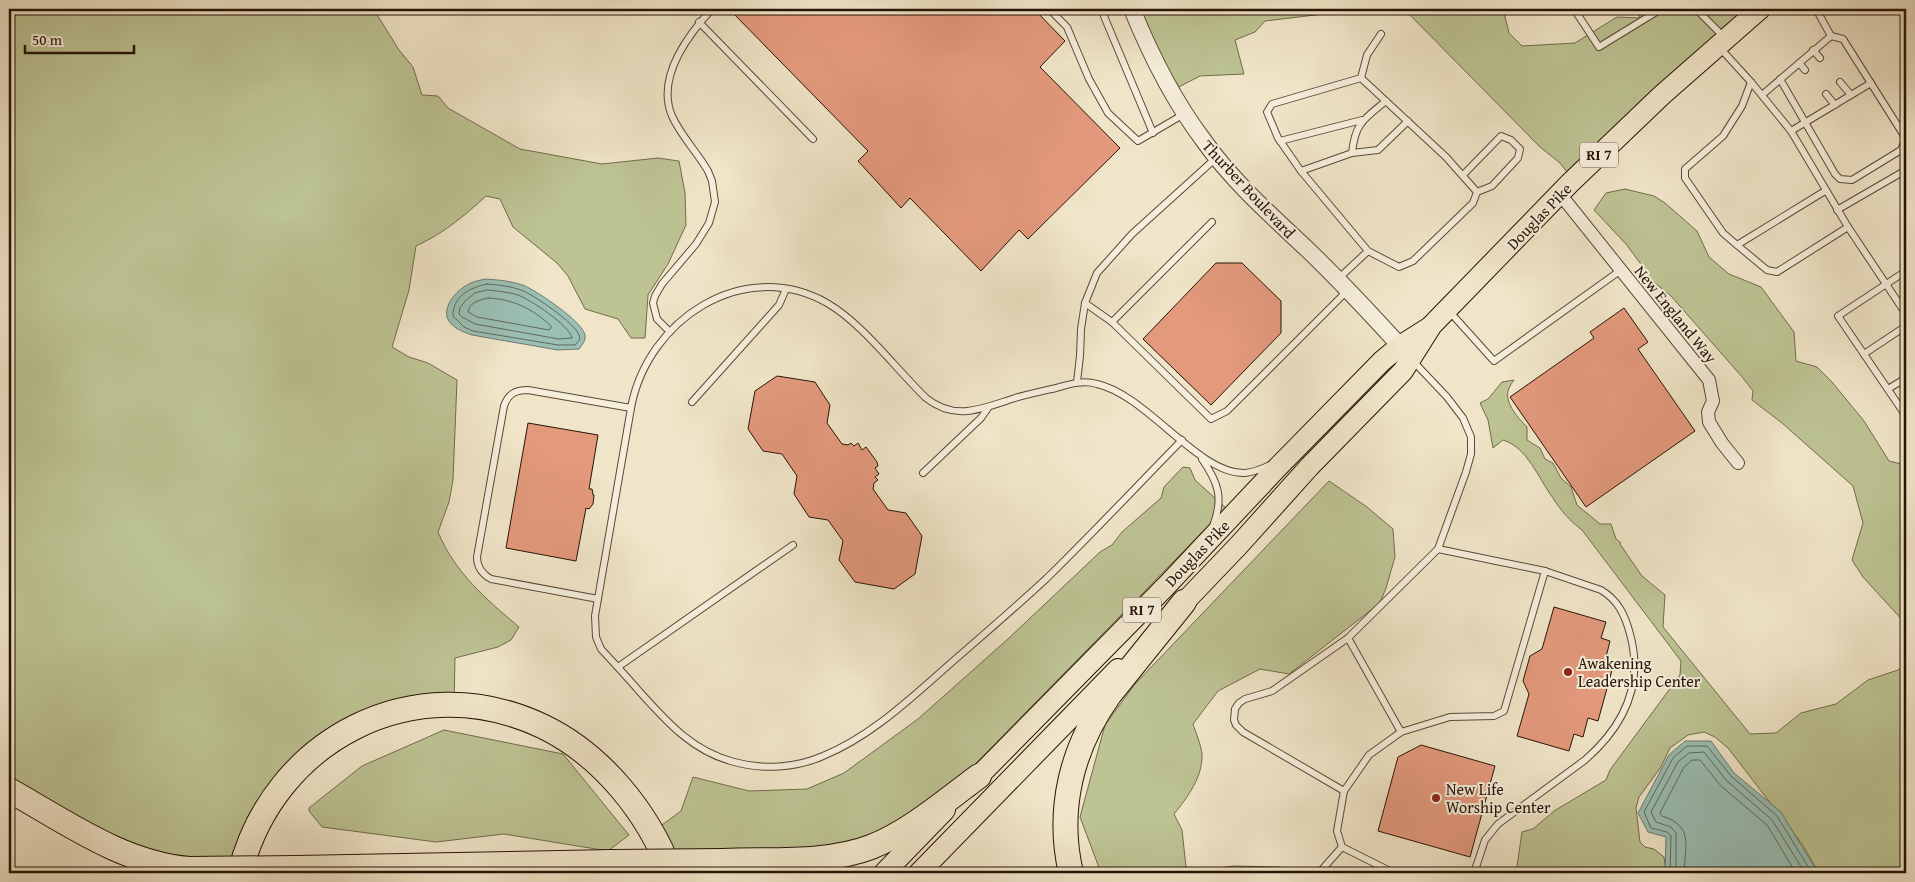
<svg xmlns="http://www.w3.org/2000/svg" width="1915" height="882" viewBox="0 0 1915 882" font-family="'Gentium Book Plus',serif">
  <rect width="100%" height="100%" fill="#f0e5c8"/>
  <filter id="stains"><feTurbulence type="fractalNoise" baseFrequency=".004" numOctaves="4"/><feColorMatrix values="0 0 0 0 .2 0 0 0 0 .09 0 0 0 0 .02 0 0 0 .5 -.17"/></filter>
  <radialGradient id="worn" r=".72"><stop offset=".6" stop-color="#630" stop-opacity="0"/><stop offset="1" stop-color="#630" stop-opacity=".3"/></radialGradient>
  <g fill="#bdc393" stroke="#726b4c">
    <path d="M9 9H375L374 10 399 50 413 67 422 95 438 96 448 108 520 149 602 164 658 158 679 161 685 193 686 225 668 264 648 295 645 338H631L618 319 585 309 568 276 557 263 513 227 500 199 486 196C463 217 444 233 416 246L409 290 392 347 409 357 428 363 457 380 453 480 449 502 438 532C455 573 487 600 519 627L511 640 498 647 455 658 454 704 327 738 238 866 182 869 9 789Z"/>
    <polygon points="1134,9 1336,9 1332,13 1265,21 1255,32 1235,40 1244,74 1200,76 1173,90"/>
    <polygon points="1404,9 1503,9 1509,33 1522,46 1575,43 1617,17 1639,18 1641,9 1762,9 1573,180 1560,163 1540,147"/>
    <polygon points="1625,189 1654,196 1665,203 1697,231 1709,257 1729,274 1761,287 1794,332 1796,361 1817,367 1832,382 1864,421 1889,461 1906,465 1906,626 1905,623 1863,577 1852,560 1863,523 1853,486 1782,423 1752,400 1753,391 1743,378 1671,296 1645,275 1643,267 1626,244 1594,210 1606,193"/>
    <path d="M1514 380C1512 383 1509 387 1508 391 1505 404 1519 419 1527 427V440L1540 448 1545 459 1553 463 1561 478 1571 487 1577 505 1600 524H1611L1616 539 1621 543 1620 544 1642 576 1665 595 1663 627 1750 734 1776 733 1801 713 1836 704 1868 680 1898 670 1906 662V873H1819L1802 844 1728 748 1715 737 1704 732 1688 735 1670 748 1661 767 1639 797 1636 808 1640 842 1645 847 1654 849 1664 857 1666 872 1664 873H1516L1522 832 1533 829 1554 811 1606 780 1610 770 1680 675 1681 661 1582 530C1570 521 1561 511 1553 498 1538 478 1528 448 1503 440L1493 448 1488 420 1480 403 1488 399 1502 382Z"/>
    <polygon points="1183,467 1190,468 1195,480 1226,508 940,800 841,852 665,860 651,833 681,811 693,777 749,791 807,789 844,773 918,719 1009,638 1100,552 1112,545 1122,532 1161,498 1164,487"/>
    <path d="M1329 481 1367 507 1393 529 1395 557 1386 588 1380 603 1289 674 1260 669 1218 691 1193 724C1196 733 1201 745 1202 754 1203 777 1187 798 1174 814L1182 830 1186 867 1205 870 1234 866 1279 867 1300 873H1101L1080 817 1105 725 1135 684Z"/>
    <polygon points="444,730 563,754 629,835 608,851 504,834 436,842 322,827 309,811 309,808 362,766"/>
  </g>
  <g fill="#9abfb4" stroke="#6c7a6e">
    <path d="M486 279C499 280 512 281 525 286 538 292 582 321 585 335 586 341 582 345 579 349L558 350 472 335C463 332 450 327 447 317 444 303 459 288 471 283 475 281 481 280 486 279Z"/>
    <polygon points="1685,741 1711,741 1734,773 1781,812 1818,873 1665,873 1666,837 1648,832 1638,813 1669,755"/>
  </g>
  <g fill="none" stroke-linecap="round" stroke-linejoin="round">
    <g stroke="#60695d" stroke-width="1">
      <path d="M487 284C499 285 510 286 521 290 534 295 575 323 579 335 581 339 578 342 575 345H558L473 331 464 327 453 316C453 296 469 288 487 284Z"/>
      <path d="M487 290C498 291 508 292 518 295 531 300 569 325 572 338L559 339 475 324 462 317 459 314 460 308 465 301 475 293Z"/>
      <path d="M488 298C513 299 533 309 551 326V328L549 330 477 317 468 312C469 303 479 300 488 298Z"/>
      <polyline points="1670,873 1671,836 1667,832 1651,828 1644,812 1673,758 1687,746 1707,746 1731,776 1777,816 1812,873"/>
      <polyline points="1676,873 1676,833 1671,827 1656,822 1651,812 1678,762 1689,753 1704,752 1727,781 1772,820 1805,873"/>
      <path d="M1684 873C1685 846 1694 826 1662 816L1660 813 1684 767 1692 760H1700L1721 786 1767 825 1796 873"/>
    </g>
  </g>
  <g fill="#e3997c" stroke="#271306">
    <polygon points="729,9 1034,9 1065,41 1040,67 1120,148 1028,239 1019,230 981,271 910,198 901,208 858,161 868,151"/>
    <polygon points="1216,263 1242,263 1281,301 1281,333 1211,405 1143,339"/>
    <polygon points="1624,308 1648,342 1638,349 1695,431 1586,507 1510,397 1594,338 1590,332"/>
    <polygon points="777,376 815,382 830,405 827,423 842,444 848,445 851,443 854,446 858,443 862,450 866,447 869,451 877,462 878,466 875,468 879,474 875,477 878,480 874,483 873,489 888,510 906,513 922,536 915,574 894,589 855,582 839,560 843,541 828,520 809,517 794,494 797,476 782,454 763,451 748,429 755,391"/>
    <polygon points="528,423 598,435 589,489 592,489 593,495 594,495 593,504 589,509 586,508 576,561 506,548"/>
    <polygon points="1554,607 1606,622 1601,638 1610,641 1605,661 1614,663 1598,721 1588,718 1583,737 1574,734 1569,751 1517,736 1529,694 1523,681 1530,656 1542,649"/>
    <polygon points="1421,745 1495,766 1470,857 1378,831 1398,757"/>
  </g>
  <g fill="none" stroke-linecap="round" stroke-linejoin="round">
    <defs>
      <g id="service">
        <polyline points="1049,9 1067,27 1089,79 1108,113 1138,141 1184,114"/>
        <polyline points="1101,9 1153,133"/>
        <polyline points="1574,9 1599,47 1661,9"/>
        <polyline points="1696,9 1724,37"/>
        <polyline points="699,22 813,139"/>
        <polyline points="1720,48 1751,82 1791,131 1848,227 1906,314"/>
        <polyline points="1813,50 1820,58"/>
        <polyline points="1799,63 1805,70"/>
        <polyline points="1361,78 1367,55 1381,34"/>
        <polyline points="1780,79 1835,174 1840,179 1852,180 1901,150 1905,140 1903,134 1843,39 1831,36 1816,9"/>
        <polyline points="1751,82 1742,106 1723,136 1685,169 1685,178 1723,233 1737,245 1825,191"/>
        <polyline points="1840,82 1851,95"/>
        <polyline points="1826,94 1835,105"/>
        <polyline points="1762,95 1831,36"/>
        <polyline points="1791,131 1871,83"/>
        <polyline points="1280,141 1362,120"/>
        <polyline points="1352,153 1378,150 1408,121"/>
        <path d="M1301 171 1352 153C1355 123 1364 119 1386 101"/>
        <polyline points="1463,175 1501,136 1511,140 1520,149 1518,158 1492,186 1477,192"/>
        <polyline points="1837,210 1906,170"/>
        <polyline points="1737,245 1767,270 1777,272 1848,227"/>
        <polyline points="1906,271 1838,316 1906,416"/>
        <polyline points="1338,279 1368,251 1399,267 1413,261 1473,203 1477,192 1446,157 1361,78 1272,104 1267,112 1278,138 1301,171 1368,251"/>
        <polyline points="1085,303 1112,322 1211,419 1227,411 1347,291"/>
        <polyline points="1449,311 1494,361 1621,270"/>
        <polyline points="1112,322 1212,222"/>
        <path d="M670 332 657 319 653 303 655 296 662 284 696 244 709 223 715 202 712 181 708 171C697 152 681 136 672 116 656 78 688 35 712 9"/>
        <polyline points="1864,354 1906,326"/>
        <polyline points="1077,382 1080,356 1081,329 1085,303 1097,273 1132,234 1216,158"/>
        <polyline points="1888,389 1906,378"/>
        <polyline points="692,402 779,305 786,289"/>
        <path d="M1182 440C1137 486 1093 533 1047 578 1016 607 983 635 951 663 912 697 872 736 823 756 796 768 763 770 734 762 692 751 667 722 639 691 627 677 614 663 601 649L596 637 595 616 631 408C647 320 743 256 827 303 862 323 896 369 926 398 956 422 983 408 1015 398 1029 394 1043 391 1056 388 1070 384 1083 380 1097 384 1147 395 1199 475 1245 473 1254 472 1262 469 1270 465"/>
        <path d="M1202 459C1218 482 1224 498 1213 526"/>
        <polyline points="923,473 981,418 988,408"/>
        <path d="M1438 549 1545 571 1601 590C1618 600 1625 615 1630 634 1644 685 1624 726 1585 760L1498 824 1485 840 1474 873"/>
        <path d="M598 599 491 579C482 574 477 567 477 557L504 406C508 394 515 390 528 390L631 408"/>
        <polyline points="1348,638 1401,732"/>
        <polyline points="618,667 793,545"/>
        <polyline points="1344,791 1369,755 1401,732 1450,717 1494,716 1504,711 1545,571"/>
        <polyline points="1319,873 1342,847"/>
        <polyline points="1394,873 1342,847 1337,831 1344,791 1243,732 1236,725 1234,720 1235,709 1239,703 1245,699 1272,691 1348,638 1438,549 1466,472 1471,454 1471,437 1463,418 1447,397 1412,360"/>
      </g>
      <polyline id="minor" points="1560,194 1709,380 1713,401 1708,412 1709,422 1722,443 1738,463"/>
      <path id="tertiary" d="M1132 9C1151 56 1173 100 1204 141 1233 182 1272 216 1308 250 1340 281 1370 313 1400 346"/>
      <g id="primary">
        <polyline points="1174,613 1239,545 1310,466 1403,371 1432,325 1570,183 1662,95 1760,9"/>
        <polyline points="969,786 1168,584 1277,468 1382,361 1400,346 1430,327"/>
        <polyline points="884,873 945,810"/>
        <polyline points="919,873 1118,669"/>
      </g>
      <g id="motorway">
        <path d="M9 790C66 822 122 863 189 869"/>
        <path d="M723 861C770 859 827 864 871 847 911 831 945 801 979 776"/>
        <polyline points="296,868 611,862"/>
        <path d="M240 873C273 739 415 666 542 726 601 754 648 812 671 873"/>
        <path d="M1071 873C1056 809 1072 747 1110 694L1184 602"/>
      </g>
    </defs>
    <use href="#service" stroke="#594836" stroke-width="8"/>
    <use href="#minor" stroke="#594836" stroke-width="14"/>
    <use href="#tertiary" stroke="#594836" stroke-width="18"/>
    <use href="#primary" stroke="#271306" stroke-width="22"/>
    <use href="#motorway" stroke="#271306" stroke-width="26"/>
    <use href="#service" stroke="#f5eedb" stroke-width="6"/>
    <use href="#minor" stroke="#f5eedb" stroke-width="12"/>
    <use href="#tertiary" stroke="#f5eedb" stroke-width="16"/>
    <use href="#primary" stroke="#f0e5c8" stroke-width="20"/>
    <use href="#motorway" stroke="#f0e5c8" stroke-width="24"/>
    <defs>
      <g id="motorway-bridge">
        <polyline points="611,862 723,861"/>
        <polyline points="189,869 296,868"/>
      </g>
    </defs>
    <use href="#motorway-bridge" stroke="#271306" stroke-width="26" stroke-linecap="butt"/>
    <use href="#motorway-bridge" stroke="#f0e5c8" stroke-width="24"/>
  </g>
  <g fill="#8f2418" stroke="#f5eedb" stroke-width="2">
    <circle cx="1568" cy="672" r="5"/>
    <circle cx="1436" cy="798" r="5"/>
  </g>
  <g text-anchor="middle" stroke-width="4" stroke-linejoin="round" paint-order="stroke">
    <g fill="#f5eedb" stroke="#655546" stroke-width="1">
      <rect x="1580" y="142.5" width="38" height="25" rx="4"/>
      <rect x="1123" y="597.5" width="38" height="25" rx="4"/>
    </g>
    <g font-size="15" font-weight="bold" fill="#271306">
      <text x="1599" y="160">RI 7</text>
      <text x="1142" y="615">RI 7</text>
    </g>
    <g font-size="16" fill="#271306" stroke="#f5eedb">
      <text transform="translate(1249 189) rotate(47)" y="6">Thurber Boulevard</text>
      <text transform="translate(1539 216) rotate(-46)" y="6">Douglas Pike</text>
      <text transform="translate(1676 314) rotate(51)" y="6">New England Way</text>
      <text transform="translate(1197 553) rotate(-46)" y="6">Douglas Pike</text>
    </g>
    <g font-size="16" fill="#271306" stroke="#f5eedb" text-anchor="start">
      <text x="1578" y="669">Awakening<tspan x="1578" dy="18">Leadership Center</tspan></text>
      <text x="1446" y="795">New Life<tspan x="1446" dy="18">Worship Center</tspan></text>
    </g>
  </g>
  <rect width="1915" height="882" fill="none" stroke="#f0e5c8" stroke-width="30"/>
  <rect x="10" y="10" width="1895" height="862" fill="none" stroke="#271306" stroke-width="2.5"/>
  <rect x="15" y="15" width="1885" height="852" fill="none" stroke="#271306"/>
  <path d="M25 45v8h109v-8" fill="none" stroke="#271306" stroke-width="2.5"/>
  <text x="32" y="45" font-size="15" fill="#271306" stroke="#f5eedb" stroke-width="4" paint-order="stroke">50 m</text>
  <rect width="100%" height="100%" filter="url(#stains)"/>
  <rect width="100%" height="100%" fill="url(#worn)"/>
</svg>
